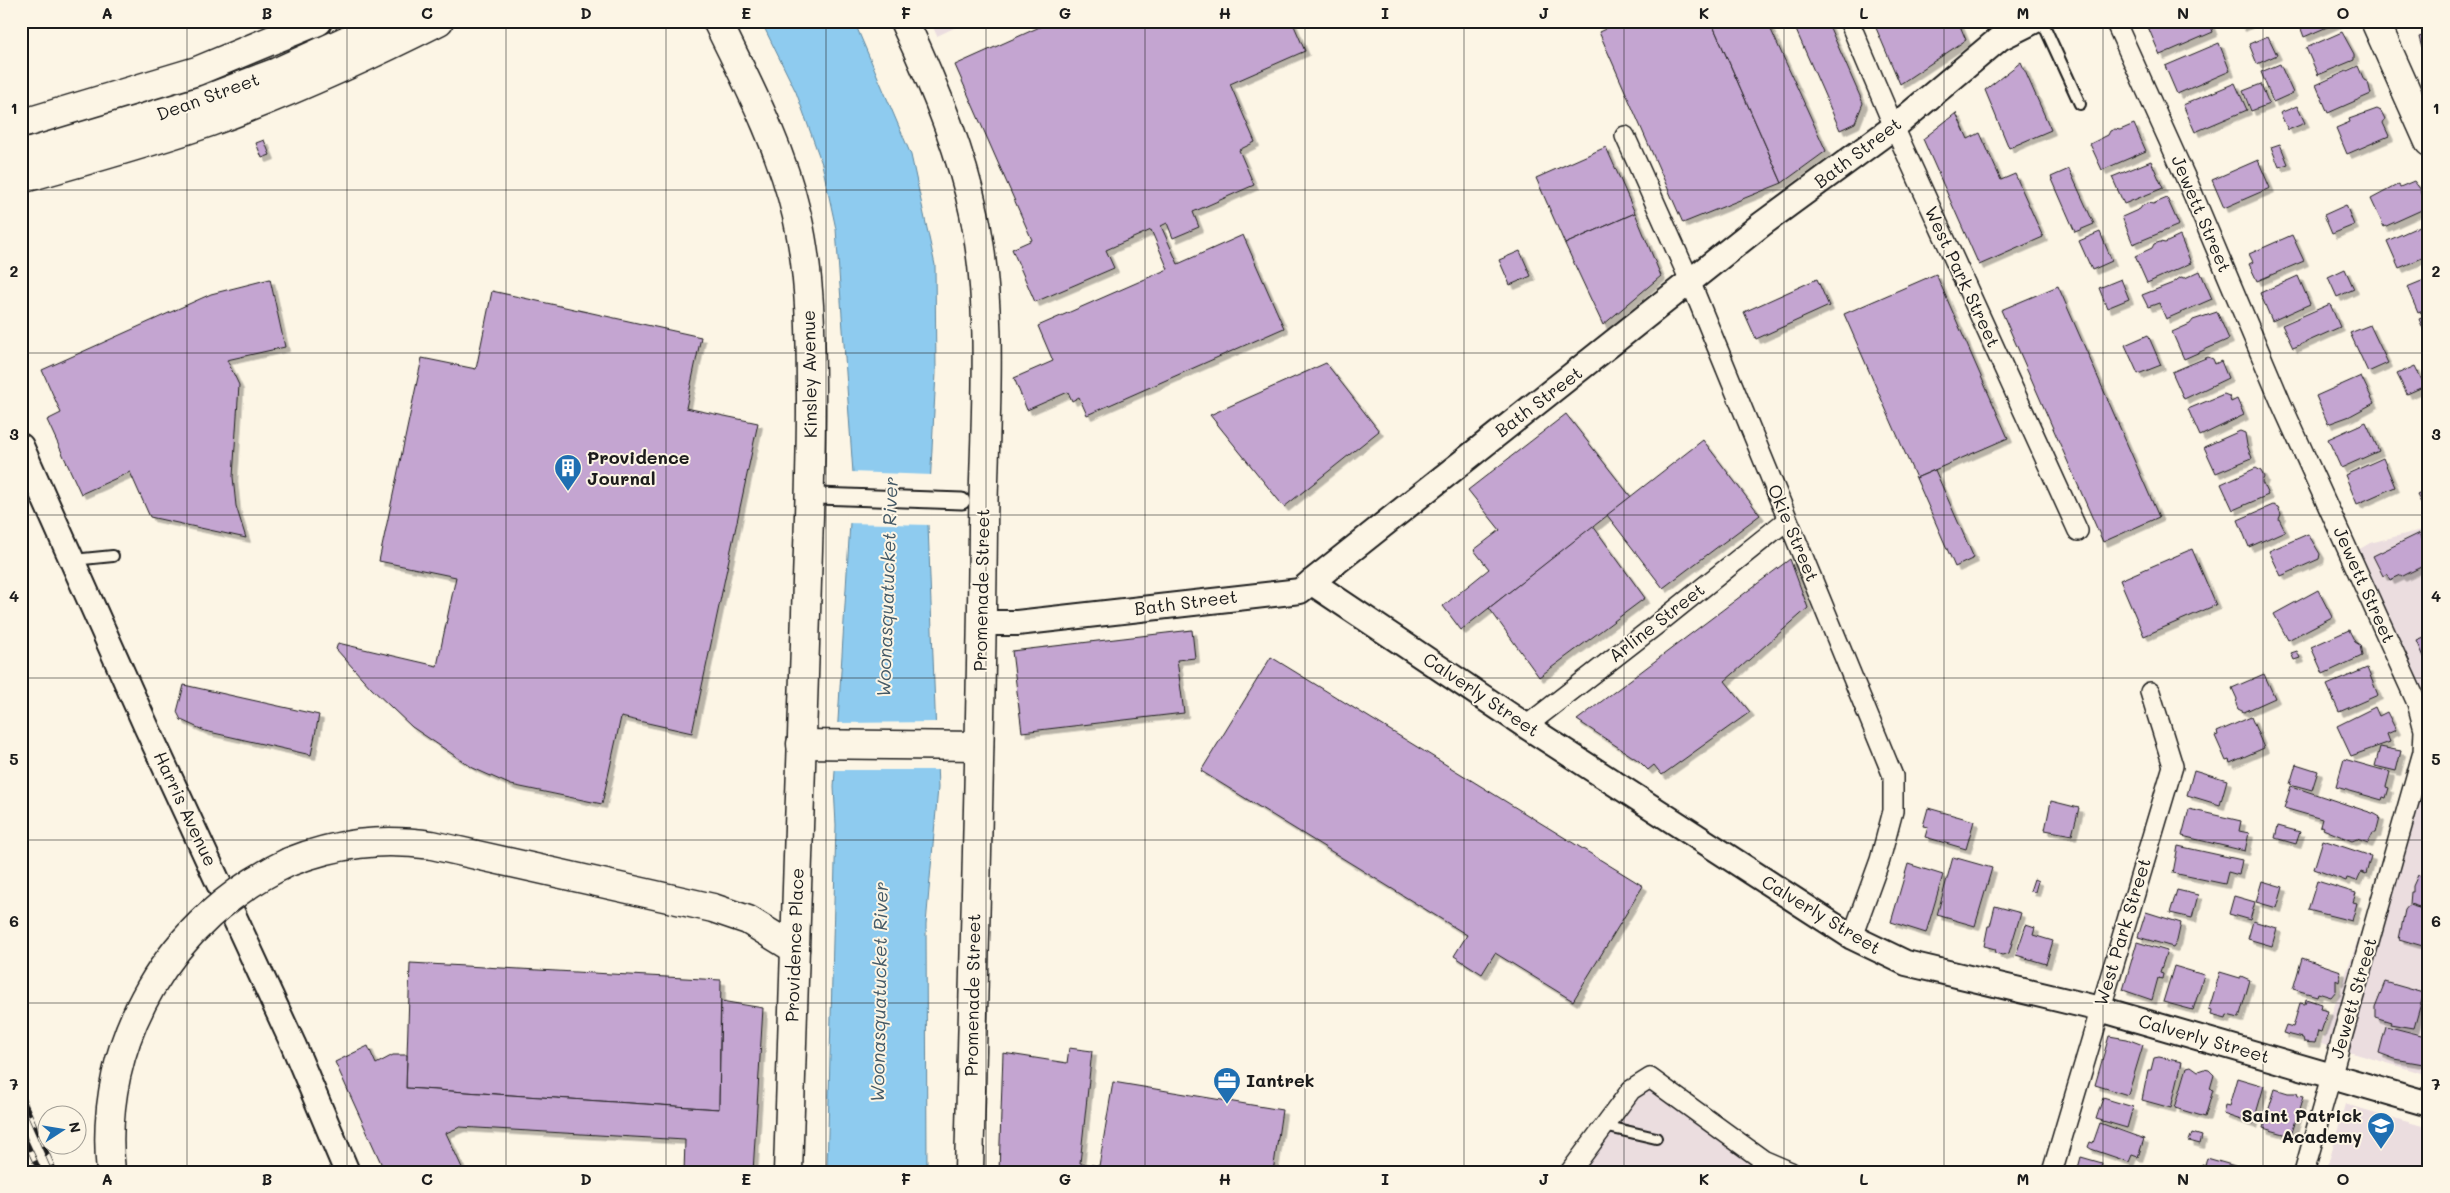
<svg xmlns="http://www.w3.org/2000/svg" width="2450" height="1193" viewBox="0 0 2450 1193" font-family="Mali,sans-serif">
  <defs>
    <filter id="shadow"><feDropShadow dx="4.5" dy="4.5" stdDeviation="0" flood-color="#0004"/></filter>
  </defs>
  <rect width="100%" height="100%" fill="#fcf5e5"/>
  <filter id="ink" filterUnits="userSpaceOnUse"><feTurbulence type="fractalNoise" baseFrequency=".02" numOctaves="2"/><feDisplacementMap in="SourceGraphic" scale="10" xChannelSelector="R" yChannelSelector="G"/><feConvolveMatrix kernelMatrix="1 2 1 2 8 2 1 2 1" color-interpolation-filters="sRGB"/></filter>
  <g filter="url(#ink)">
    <g fill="#ebdddf">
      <polygon points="930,21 969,21 937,36"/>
      <polygon points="2429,528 2429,1075 2321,1044 2391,846 2422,733 2348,556 2370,543"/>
      <polygon points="1638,1080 1767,1172 1564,1172"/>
      <polygon points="2345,1104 2429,1128 2429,1172 2326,1172"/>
    </g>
    <polygon fill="#8ecbef" stroke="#60859b" points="761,21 854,21 911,155 935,265 936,373 928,525 938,788 926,924 927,1172 827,1172 836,825 834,787 853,473 836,229 822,164 796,92"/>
    <g fill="#fcf5e5">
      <polygon points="851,472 932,475 930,525 847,523"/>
      <polygon points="937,722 940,770 833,770 837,723"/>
    </g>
    <g fill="#c4a5d1" stroke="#1c1c1c" filter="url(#shadow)">
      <polygon points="1053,21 1292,21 1305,51 1230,84 1255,142 1239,150 1254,185 1193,212 1199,227 1173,238 1167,223 1161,226 1178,264 1243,235 1284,328 1087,415 1079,397 1072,401 1068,392 1027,410 1014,378 1053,361 1038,326 1168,269 1151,230 1106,250 1114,268 1035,302 1012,249 1032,240 955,65"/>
      <polygon points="1622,21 1711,21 1782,183 1683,223 1599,32"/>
      <polygon points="1711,21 1767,21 1826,151 1782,183"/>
      <polygon points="1792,21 1827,21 1863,103 1855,123 1840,130"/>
      <polygon points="1873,21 1958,21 1966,40 1900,84"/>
      <polygon points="2162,21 2209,21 2213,32 2160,55 2148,27"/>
      <polygon points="2238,21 2253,21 2241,27"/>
      <polygon points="2298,21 2341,21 2304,37"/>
      <polygon points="2342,32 2354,54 2354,60 2318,75 2306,48"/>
      <polygon points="2429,34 2429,67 2427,67 2419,37"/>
      <polygon points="2268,36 2277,55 2257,64 2249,44"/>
      <polygon points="2219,43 2230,71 2177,94 2165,66"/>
      <polygon points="2021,62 2051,130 2009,148 1985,90"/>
      <polygon points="2280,64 2293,93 2273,102 2261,72"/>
      <polygon points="2358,66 2364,80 2368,82 2371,94 2328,113 2316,85"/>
      <polygon points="2235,83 2247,110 2195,132 2183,105"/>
      <polygon points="2261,84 2269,104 2251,111 2243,91"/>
      <polygon points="2297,106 2305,123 2288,130 2280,113"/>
      <polygon points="2377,109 2381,111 2385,119 2383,123 2389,136 2347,154 2336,128 2350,122 2349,119"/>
      <polygon points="1956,113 1968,139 1980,133 2001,180 2015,174 2043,237 1979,265 1923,139"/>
      <polygon points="2134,124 2146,151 2102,170 2090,144 2108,135 2110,131 2115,129 2120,130"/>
      <polygon points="264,140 270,155 262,158 256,143"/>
      <polygon points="2280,144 2288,164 2279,167 2271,147"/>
      <polygon points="1606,147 1635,213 1565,244 1536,178"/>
      <polygon points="2258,160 2270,188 2224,208 2212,180"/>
      <polygon points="2151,161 2163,188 2124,204 2112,177"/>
      <polygon points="2069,169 2094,224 2075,232 2051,177"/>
      <polygon points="2414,181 2421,190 2426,208 2384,227 2371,199 2399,184 2400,187"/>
      <polygon points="2167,198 2179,225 2133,244 2122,217 2140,209 2142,206 2148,203 2153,204"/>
      <polygon points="2346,205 2354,225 2332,234 2324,215"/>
      <polygon points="1635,213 1661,276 1603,325 1565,244"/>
      <polygon points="2428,222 2429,255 2399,268 2387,241 2420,226 2422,223"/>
      <polygon points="2100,232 2112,261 2092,270 2079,241"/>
      <polygon points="2292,235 2304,261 2257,281 2249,264 2253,262 2249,254"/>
      <polygon points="2180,236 2191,263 2147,283 2135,256 2152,248 2154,244 2160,242 2165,243"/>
      <polygon points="1520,251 1531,276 1510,285 1499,260"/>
      <polygon points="2345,269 2354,289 2337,297 2328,277"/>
      <polygon points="2200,271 2212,299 2166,319 2159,303 2148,307 2142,295 2173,283 2181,277 2185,278"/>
      <polygon points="1936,274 2008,438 1916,478 1844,314"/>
      <polygon points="2298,276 2310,304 2272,321 2260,293"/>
      <polygon points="2429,278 2429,308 2418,313 2407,287"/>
      <polygon points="270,279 285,347 227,360 239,385 233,477 236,506 246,538 150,517 130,472 81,494 47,420 61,413 42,370 211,294"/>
      <polygon points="1817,279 1829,306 1756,339 1744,312"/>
      <polygon points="2121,279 2129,299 2107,308 2099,288"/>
      <polygon points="2058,286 2159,517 2103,542 2001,310"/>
      <polygon points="492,291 701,337 686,408 758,423 692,733 621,717 602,804 511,785 473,768 412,727 371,688 336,649 338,643 437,666 456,577 379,561 422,358 476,369"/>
      <polygon points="2330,304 2340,327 2293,348 2282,325"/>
      <polygon points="2217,312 2229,339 2184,359 2172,332 2190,324 2193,320"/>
      <polygon points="2429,315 2429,342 2419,319"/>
      <polygon points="2370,325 2388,363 2368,372 2350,333"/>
      <polygon points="2148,335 2161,365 2138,374 2125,345"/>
      <polygon points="2208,357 2213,359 2215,364 2221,361 2228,378 2184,399 2172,372"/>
      <polygon points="1326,363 1379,431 1284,507 1210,415"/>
      <polygon points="2415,366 2425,386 2407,394 2397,374"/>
      <polygon points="2361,376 2374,403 2350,416 2328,424 2316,396"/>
      <polygon points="2224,394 2229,396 2231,402 2237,399 2244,415 2200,436 2188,409"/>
      <polygon points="1566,414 1631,497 1461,630 1443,606 1489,569 1474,550 1500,530 1468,490"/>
      <polygon points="2366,422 2379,451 2341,468 2328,439"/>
      <polygon points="2240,431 2245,433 2247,445 2252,458 2216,473 2204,447"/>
      <polygon points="1703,440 1760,515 1663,588 1607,515"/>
      <polygon points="2383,458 2395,487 2357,504 2345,475"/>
      <polygon points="2256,468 2261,471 2264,477 2262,482 2268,495 2233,510 2221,484"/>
      <polygon points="1935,470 1974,558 1955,567 1916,478"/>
      <polygon points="2429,489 2429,513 2427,514 2417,495"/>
      <polygon points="2273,505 2278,507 2281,514 2279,519 2285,531 2249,547 2238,520"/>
      <polygon points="1593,526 1645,598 1539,677 1489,608"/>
      <polygon points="2420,533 2429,554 2429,563 2401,577 2401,575 2390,580 2387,574 2383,576 2373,556"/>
      <polygon points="2308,534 2320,554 2319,559 2281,576 2269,551"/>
      <polygon points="2192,549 2216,605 2144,636 2120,580"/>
      <polygon points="1790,559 1808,608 1725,681 1750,712 1662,775 1654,765 1648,770 1639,761 1577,720"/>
      <polygon points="2318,590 2332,617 2288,640 2274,614"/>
      <polygon points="1192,630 1195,658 1177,660 1184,713 1022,732 1012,651"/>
      <polygon points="2349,630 2355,642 2360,645 2362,656 2323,674 2311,647"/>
      <polygon points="2429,636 2429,668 2417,641"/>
      <polygon points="2297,651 2300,658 2294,660 2291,653"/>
      <polygon points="1271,657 1643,886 1573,1001 1495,953 1482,974 1454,956 1467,935 1201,771"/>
      <polygon points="2367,668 2378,695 2339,712 2327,685"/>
      <polygon points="2264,674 2275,698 2244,712 2238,709 2236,704 2237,699 2232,688"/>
      <polygon points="184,685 319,715 311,755 205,731 181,720 177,712"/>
      <polygon points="2375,707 2379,716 2387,712 2396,730 2387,734 2390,742 2351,756 2337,726"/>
      <polygon points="2251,717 2264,748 2230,763 2229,760 2226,761 2215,736 2218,735 2217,732"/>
      <polygon points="2380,747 2401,751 2396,771 2375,766"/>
      <polygon points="2344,759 2390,772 2386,787 2389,788 2386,798 2383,797 2382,800 2336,787"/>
      <polygon points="2296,764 2318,771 2312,790 2290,784"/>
      <polygon points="2194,770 2227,780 2220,805 2187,795"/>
      <polygon points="2291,786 2375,814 2380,817 2376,833 2373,833 2368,843 2357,839 2352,841 2323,829 2324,827 2320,826 2322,819 2284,808"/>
      <polygon points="2051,801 2079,808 2072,835 2045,830"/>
      <polygon points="1928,808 1974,821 1966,849 1925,837 1928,827 1923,826"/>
      <polygon points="2189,809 2241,821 2239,831 2249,833 2245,851 2182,836"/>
      <polygon points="2278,826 2300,832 2296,844 2275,838"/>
      <polygon points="2323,840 2371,856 2366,874 2361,872 2357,881 2347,878 2346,881 2314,869"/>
      <polygon points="2178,846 2242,860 2239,875 2228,872 2225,884 2173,873"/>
      <polygon points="1953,857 1992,868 1975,926 1937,915"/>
      <polygon points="1908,864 1943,875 1926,933 1891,922"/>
      <polygon points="2418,875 2429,878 2429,910 2410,904 2411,892 2413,892 2413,886"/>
      <polygon points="2034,879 2038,881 2035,892 2030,891"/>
      <polygon points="2262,881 2283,887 2277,908 2256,902"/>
      <polygon points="2317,881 2356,893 2353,902 2357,903 2352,921 2308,910"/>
      <polygon points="2177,890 2198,895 2192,918 2170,913"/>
      <polygon points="2234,896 2255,902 2250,920 2229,914"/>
      <polygon points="2409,905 2429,911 2429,945 2426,947 2399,939 2405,910"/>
      <polygon points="1995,906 2021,913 2009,953 2002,955 1996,953 1995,949 1984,946 1988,926 1990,926"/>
      <polygon points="2146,912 2181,923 2177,941 2173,947 2138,937"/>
      <polygon points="2253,921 2277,928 2272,946 2248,939"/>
      <polygon points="2026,925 2035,928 2033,935 2053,941 2046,964 2016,955"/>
      <polygon points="2137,942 2167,951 2160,972 2163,973 2162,979 2158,978 2152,1000 2123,990"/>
      <polygon points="2302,958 2341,971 2339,982 2336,980 2336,991 2331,997 2318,993 2317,996 2293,989"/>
      <polygon points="410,963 721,980 719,1109 406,1088"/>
      <polygon points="2174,966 2204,975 2193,1010 2163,1002"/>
      <polygon points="2220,972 2240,978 2241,976 2250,980 2239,1018 2227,1015 2226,1019 2211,1015 2212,1010 2209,1009"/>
      <polygon points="2385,982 2424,993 2414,1028 2390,1024 2391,1022 2375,1017 2375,1007"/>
      <polygon points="2306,999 2321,1004 2320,1009 2328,1011 2321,1032 2318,1031 2315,1043 2304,1042 2303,1038 2283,1033 2286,1025 2293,1027 2300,1003 2305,1004"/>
      <polygon points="721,1001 763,1008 753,1172 684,1172 685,1140 460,1127 446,1133 464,1172 385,1172 335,1062 368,1046 376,1064 393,1055 407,1055 406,1088 719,1109"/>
      <polygon points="2386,1026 2429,1037 2429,1065 2395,1059 2379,1053"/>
      <polygon points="2109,1036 2127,1039 2143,1045 2128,1095 2095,1085"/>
      <polygon points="1069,1048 1092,1051 1080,1163 1099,1166 1113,1082 1282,1110 1273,1172 999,1172 1003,1053 1067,1063"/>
      <polygon points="2159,1057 2182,1062 2171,1108 2142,1100 2148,1070 2151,1070 2154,1058"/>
      <polygon points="2191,1066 2198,1071 2204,1069 2209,1070 2214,1075 2210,1089 2213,1090 2205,1117 2175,1108 2187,1067"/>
      <polygon points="2237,1078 2264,1086 2253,1124 2223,1114 2225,1105 2229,1106"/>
      <polygon points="2275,1089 2288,1093 2297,1093 2298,1096 2303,1097 2291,1136 2263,1128"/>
      <polygon points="2103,1098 2133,1107 2127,1128 2096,1119"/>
      <polygon points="2100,1123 2144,1139 2138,1157 2132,1155 2129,1162 2091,1149 2088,1147 2090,1142 2093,1143"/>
      <polygon points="2192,1133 2202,1136 2200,1144 2189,1141"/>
      <polygon points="2081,1157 2102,1163 2100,1172 2077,1172"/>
      <polygon points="2207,1158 2242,1168 2241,1172 2200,1172 2202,1165 2205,1166"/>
    </g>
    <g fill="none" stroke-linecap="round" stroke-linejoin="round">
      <defs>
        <g id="service">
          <polyline points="2042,21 2080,104"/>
          <polyline points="73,560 113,556"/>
          <polyline points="1604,1126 1656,1138"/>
        </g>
        <polyline id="pedestrian" points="818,496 962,501"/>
        <g id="minor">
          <polyline points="1849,21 1894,127 2078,531"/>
          <polyline points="2115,21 2192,192 2282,405 2417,703 2424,730 2423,752 2304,1172"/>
          <polyline points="1625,136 1690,281 1893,776 1893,811 1880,860 1852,937"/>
          <polyline points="1526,726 1660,622 1787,520"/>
          <polyline points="1570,1172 1631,1090 1650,1078 1763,1160 1791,1172"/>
          <polyline points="2052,1172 2173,766 2150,692"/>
        </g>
        <g id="tertiary">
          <polyline points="21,446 146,726 293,1044 347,1172"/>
          <polyline points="1311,582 1526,726 1852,937 1906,963 2100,1009 2429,1104"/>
          <polyline points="982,623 1017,623 1300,591 1762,224 1894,127 2000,38 2034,21"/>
        </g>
        <g id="secondary">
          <path d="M717 21C748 84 781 147 797 216 811 277 811 341 811 403 811 474 808 544 806 614 799 800 794 986 788 1172"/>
          <path d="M904 21C933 82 960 147 974 213 995 316 984 424 983 528 981 743 974 957 969 1172"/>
          <polyline points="2375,21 2429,142"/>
          <polyline points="21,124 197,71 318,21"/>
          <polyline points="21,155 201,101 277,72 389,21"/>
          <polyline points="801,744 979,746"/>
        </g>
        <g id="motorway">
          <path d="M21 179C84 161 148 144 210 122 289 93 364 59 439 21"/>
          <path d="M289 862C337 843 381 838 432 845L713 908 748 920 795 949"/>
        </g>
      </defs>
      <use href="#service" stroke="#1c1c1c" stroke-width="14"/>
      <use href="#pedestrian" stroke="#1c1c1c" stroke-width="19"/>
      <use href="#minor" stroke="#1c1c1c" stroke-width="22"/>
      <use href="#tertiary" stroke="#1c1c1c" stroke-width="28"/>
      <use href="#secondary" stroke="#1c1c1c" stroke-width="31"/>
      <use href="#motorway" stroke="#1c1c1c" stroke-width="31"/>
      <use href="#service" stroke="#fcf5e5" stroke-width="10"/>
      <use href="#pedestrian" stroke="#fcf5e5" stroke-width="15"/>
      <use href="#minor" stroke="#fcf5e5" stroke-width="19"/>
      <use href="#tertiary" stroke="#fcf5e5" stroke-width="24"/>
      <use href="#secondary" stroke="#fcf5e5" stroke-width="28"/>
      <use href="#motorway" stroke="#fcf5e5" stroke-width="28"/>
      <defs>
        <g id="rail">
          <polyline points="21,1095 55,1172"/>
          <polyline points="21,1131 40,1172"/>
          <polyline points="21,1166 24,1172"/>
        </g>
      </defs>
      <use href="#rail" stroke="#1c1c1c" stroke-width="5.5"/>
      <use href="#rail" stroke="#fcf5e5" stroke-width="4" stroke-dasharray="11" stroke-linecap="butt"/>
      <defs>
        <path id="motorway-bridge" d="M111 1172C97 1040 170 918 289 862"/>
      </defs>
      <use href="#motorway-bridge" stroke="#1c1c1c" stroke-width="31" stroke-linecap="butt"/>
      <use href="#motorway-bridge" stroke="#fcf5e5" stroke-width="28"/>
    </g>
  </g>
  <path fill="none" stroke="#1c1c1c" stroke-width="1" stroke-opacity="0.55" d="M187 21V1172M347 21V1172M506 21V1172M666 21V1172M826 21V1172M986 21V1172M1145 21V1172M1305 21V1172M1464 21V1172M1624 21V1172M1784 21V1172M1944 21V1172M2103 21V1172M2263 21V1172M21 190H2429M21 353H2429M21 515H2429M21 678H2429M21 840H2429M21 1003H2429"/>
  <defs>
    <symbol id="building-pin" viewBox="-11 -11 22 30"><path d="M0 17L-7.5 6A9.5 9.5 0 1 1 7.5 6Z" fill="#1f6fb2" stroke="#fcf5e5"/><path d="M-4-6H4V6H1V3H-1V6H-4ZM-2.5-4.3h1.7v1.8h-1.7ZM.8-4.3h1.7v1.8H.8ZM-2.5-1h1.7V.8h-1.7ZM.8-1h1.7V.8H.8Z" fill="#fff"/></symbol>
    <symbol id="office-pin" viewBox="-11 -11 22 30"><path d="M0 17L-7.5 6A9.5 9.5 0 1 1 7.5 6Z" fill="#1f6fb2" stroke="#fcf5e5"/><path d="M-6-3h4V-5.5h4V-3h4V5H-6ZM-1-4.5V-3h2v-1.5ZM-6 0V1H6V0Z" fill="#fff"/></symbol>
    <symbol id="school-pin" viewBox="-11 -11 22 30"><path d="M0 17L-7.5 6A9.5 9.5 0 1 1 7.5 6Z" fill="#1f6fb2" stroke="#fcf5e5"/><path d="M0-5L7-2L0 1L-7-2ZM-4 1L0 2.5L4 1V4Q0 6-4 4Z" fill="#fff"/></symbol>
  </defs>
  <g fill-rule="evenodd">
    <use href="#building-pin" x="552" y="452" width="32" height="43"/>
    <use href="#office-pin" x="1211" y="1065" width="32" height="43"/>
    <use href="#school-pin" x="2365" y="1110" width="32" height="43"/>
  </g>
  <g text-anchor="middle" stroke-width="4" stroke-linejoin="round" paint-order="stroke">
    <g font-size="18" fill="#1c1c1c" stroke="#fcf5e5">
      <text transform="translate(208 97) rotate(-20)" y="6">Dean Street</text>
      <text transform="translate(1858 153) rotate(-37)" y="6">Bath Street</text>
      <text transform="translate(2201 214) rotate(67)" y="6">Jewett Street</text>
      <text transform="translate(1962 277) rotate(65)" y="6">West Park Street</text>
      <text transform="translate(810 374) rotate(-91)" y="6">Kinsley Avenue</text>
      <text transform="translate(1539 402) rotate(-37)" y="6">Bath Street</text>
      <text transform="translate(1793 533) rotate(67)" y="6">Okie Street</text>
      <text transform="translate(2364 585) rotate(66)" y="6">Jewett Street</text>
      <text transform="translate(982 590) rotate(-89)" y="6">Promenade Street</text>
      <text transform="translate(1186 603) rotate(-7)" y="6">Bath Street</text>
      <text transform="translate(1657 623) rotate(-38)" y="6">Arline Street</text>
      <text transform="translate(1481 695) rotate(34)" y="6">Calverly Street</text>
      <text transform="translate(185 809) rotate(65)" y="6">Harris Avenue</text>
      <text transform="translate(1821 915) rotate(31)" y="6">Calverly Street</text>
      <text transform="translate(2123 932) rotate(-73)" y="6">West Park Street</text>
      <text transform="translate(795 945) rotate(-88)" y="6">Providence Place</text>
      <text transform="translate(973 995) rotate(-89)" y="6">Promenade Street</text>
      <text transform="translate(2354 998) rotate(-74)" y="6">Jewett Street</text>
      <text transform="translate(2204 1039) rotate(16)" y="6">Calverly Street</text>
    </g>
    <g font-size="18" font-weight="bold" fill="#1c1c1c" stroke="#fcf5e5" text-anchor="start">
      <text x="587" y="464">Providence<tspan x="587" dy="21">Journal</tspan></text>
      <text x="1246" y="1087">Iantrek</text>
      <text x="2362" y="1122" text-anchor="end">Saint Patrick<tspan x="2362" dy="21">Academy</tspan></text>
    </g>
    <g font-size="19" font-style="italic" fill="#445966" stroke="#fcf5e5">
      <text transform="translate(887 587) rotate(-88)" y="7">Woonasquatucket River</text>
      <text transform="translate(879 992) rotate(-89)" y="7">Woonasquatucket River</text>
    </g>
  </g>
  <rect width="2450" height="1193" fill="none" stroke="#fcf5e5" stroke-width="55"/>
  <g transform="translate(62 1130) rotate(78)"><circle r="24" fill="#fcf5e5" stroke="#a29e95"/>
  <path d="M0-4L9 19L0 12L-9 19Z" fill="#1f6fb2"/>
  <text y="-8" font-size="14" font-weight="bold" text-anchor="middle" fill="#1c1c1c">N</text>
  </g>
  <rect x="28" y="28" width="2394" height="1138" fill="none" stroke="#1c1c1c" stroke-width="2"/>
  <g font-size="16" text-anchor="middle" font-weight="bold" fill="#1c1c1c">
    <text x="107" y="19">A</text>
    <text x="267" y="19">B</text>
    <text x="427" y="19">C</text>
    <text x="586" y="19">D</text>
    <text x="746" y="19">E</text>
    <text x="906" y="19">F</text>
    <text x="1065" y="19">G</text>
    <text x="1225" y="19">H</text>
    <text x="1385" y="19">I</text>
    <text x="1544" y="19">J</text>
    <text x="1704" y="19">K</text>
    <text x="1864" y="19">L</text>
    <text x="2023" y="19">M</text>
    <text x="2183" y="19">N</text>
    <text x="2343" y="19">O</text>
    <text x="14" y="114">1</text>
    <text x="2436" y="114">1</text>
    <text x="14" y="277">2</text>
    <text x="2436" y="277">2</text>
    <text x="14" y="440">3</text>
    <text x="2436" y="440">3</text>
    <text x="14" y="602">4</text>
    <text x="2436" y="602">4</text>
    <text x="14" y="765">5</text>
    <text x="2436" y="765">5</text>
    <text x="14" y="927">6</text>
    <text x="2436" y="927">6</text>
    <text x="14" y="1090">7</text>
    <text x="2436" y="1090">7</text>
    <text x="107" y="1185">A</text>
    <text x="267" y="1185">B</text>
    <text x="427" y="1185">C</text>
    <text x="586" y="1185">D</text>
    <text x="746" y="1185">E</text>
    <text x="906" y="1185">F</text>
    <text x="1065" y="1185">G</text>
    <text x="1225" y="1185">H</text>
    <text x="1385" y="1185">I</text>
    <text x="1544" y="1185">J</text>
    <text x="1704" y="1185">K</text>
    <text x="1864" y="1185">L</text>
    <text x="2023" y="1185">M</text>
    <text x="2183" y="1185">N</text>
    <text x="2343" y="1185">O</text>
  </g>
</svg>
